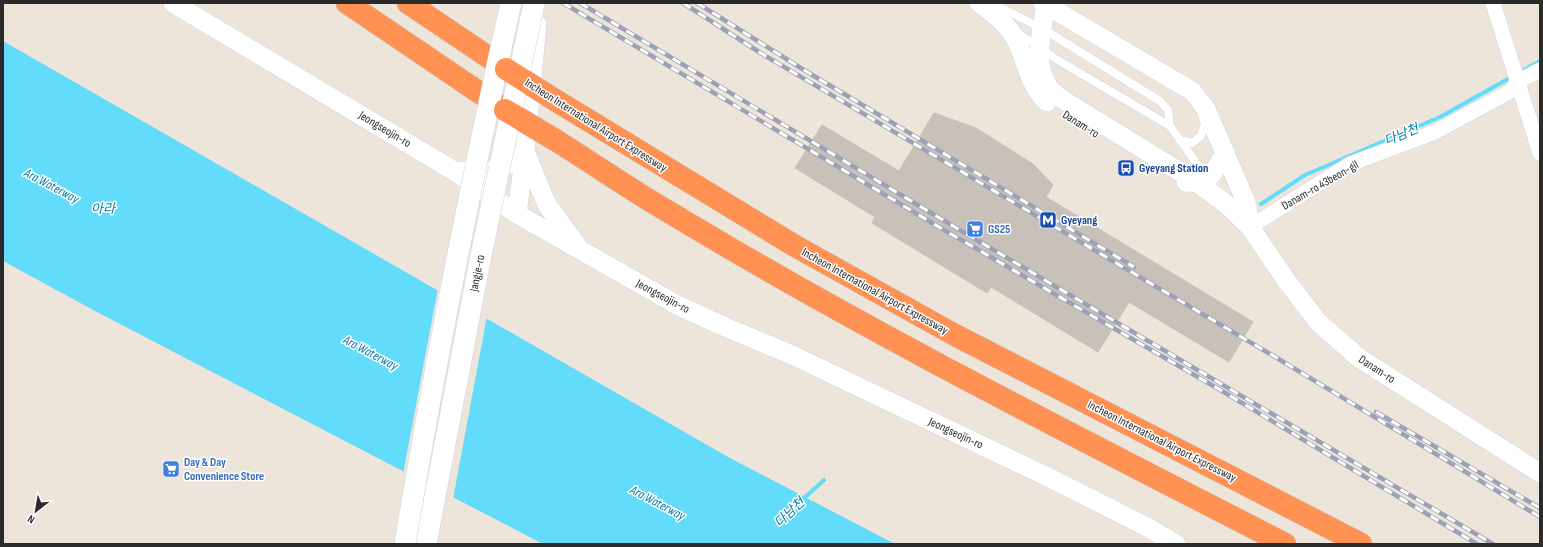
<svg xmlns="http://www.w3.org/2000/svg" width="1543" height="547" viewBox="0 0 1543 547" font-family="'Sofia Sans Condensed','Noto Sans KR',sans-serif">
  <rect width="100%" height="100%" fill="#ede4da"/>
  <polygon fill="#62dcfa" points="3,41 728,457 895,544 543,544 95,311 3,261"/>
  <polygon fill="#ede4da" points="438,288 487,316 453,499 403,474"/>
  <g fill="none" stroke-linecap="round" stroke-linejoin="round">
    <g stroke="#62dcfa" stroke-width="4">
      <polyline points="1261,204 1305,175 1440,117 1540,61"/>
      <polyline points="802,500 824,480"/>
    </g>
  </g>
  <polygon fill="#c8c1ba" stroke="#c9c0b3" points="934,113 976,128 1033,164 1053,185 1046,197 1253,322 1229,362 1129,302 1098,352 991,287 987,293 872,223 875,217 795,168 822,125 899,171"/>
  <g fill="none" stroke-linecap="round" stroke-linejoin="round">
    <defs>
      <g id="service">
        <polyline points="993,5 1006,10 1043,29 1160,101 1168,110 1170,126"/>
        <polyline points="1018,33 1056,59 1170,126 1207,178"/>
        <polyline points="1180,140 1192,143 1201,136 1205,123 1203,118"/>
      </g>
      <g id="minor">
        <polyline points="1493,3 1540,153"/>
        <polyline points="1250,227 1350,164 1435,132 1511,91 1517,82 1540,70"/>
      </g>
      <g id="tertiary">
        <polyline points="173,3 454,171 517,214 677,305 723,326 792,355 1052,479 1147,527 1176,544"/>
        <path d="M979 3C993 13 1009 25 1017 42 1027 63 1029 85 1047 102"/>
        <polyline points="1043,3 1192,91 1206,109 1246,202 1250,227"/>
        <path d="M1046 4C1042 32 1032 62 1049 88 1053 94 1063 99 1068 103L1198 183 1225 203 1250 227 1286 280 1318 322 1359 358 1540 473"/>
        <polyline points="460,171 485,173 507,165 525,151 547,205 576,244"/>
        <path d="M1186 182C1210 184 1216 171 1225 152"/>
        <polyline points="517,214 525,151 537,24"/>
      </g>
      <polyline id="secondary" points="426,544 479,265"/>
      <g id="motorway">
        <polyline points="347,3 505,110"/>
        <polyline points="408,3 506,69"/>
        <polyline points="555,100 795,246 953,334 1361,544"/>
        <path d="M552 138C591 162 629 189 669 212 869 333 1077 437 1285 544"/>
      </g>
    </defs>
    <use href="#service" stroke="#cfd4e4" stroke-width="9"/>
    <use href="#minor" stroke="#cfd4e4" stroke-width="16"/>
    <use href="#tertiary" stroke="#cfd4e4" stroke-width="20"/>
    <use href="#secondary" stroke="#cfd4e4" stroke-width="22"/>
    <use href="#motorway" stroke="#c8c8c8" stroke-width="23"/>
    <use href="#service" stroke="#fff" stroke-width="8"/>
    <use href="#minor" stroke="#fff" stroke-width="15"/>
    <use href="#tertiary" stroke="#fff" stroke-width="19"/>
    <use href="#secondary" stroke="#fff" stroke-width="21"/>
    <use href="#motorway" stroke="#ff9253" stroke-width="22"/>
    <defs>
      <g id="rail">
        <polyline points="563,3 944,230 1222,391 1477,544"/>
        <polyline points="580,3 948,223 1493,544"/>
        <polyline points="683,3 759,52 1277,358 1540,517"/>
        <polyline points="697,3 804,70 1134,267"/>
        <polyline points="1376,412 1540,508"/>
      </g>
    </defs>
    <use href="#rail" stroke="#9ca2b6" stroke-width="4.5"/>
    <use href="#rail" stroke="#fff" stroke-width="3" stroke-dasharray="9" stroke-linecap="butt"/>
    <defs>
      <g id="secondary-bridge">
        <polyline points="479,265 534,3"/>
        <path d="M405 544C435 363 471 182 511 3"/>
      </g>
      <g id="motorway-bridge">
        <polyline points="506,69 555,100"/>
        <polyline points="505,110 552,138"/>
      </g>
    </defs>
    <use href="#secondary-bridge" stroke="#cfd4e4" stroke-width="22" stroke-linecap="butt"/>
    <use href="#motorway-bridge" stroke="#c8c8c8" stroke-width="23" stroke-linecap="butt"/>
    <use href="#secondary-bridge" stroke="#fff" stroke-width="21"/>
    <use href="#motorway-bridge" stroke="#ff9253" stroke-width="22"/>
  </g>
  <defs>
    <symbol id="bus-square" viewBox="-11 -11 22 22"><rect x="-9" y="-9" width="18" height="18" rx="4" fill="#1a4fb4" stroke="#fff"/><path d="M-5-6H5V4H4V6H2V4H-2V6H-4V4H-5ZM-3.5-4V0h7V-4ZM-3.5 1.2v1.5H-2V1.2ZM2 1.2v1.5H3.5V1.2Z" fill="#fff"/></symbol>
    <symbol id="metro-square" viewBox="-11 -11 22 22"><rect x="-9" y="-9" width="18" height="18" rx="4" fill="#1a4fb4" stroke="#fff"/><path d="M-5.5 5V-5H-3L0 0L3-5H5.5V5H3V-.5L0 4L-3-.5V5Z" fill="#fff"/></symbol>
    <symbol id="supermarket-square" viewBox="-11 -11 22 22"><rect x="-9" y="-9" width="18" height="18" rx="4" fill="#3f7fe0" stroke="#fff"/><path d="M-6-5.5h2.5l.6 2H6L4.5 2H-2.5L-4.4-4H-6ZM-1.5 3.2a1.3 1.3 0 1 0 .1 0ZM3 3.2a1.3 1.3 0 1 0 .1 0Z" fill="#fff"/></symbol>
  </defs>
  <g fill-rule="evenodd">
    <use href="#bus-square" x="1116" y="158" width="20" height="20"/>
    <use href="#metro-square" x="1038" y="210" width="20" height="20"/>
    <use href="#supermarket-square" x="965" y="219" width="20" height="20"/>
    <use href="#supermarket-square" x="161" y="459" width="20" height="20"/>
  </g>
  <g text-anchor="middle" stroke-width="3" stroke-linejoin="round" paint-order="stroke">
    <g font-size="12" fill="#2a2a2a" stroke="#fff">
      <text transform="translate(1081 124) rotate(32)" y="4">Danam-ro</text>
      <text transform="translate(596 125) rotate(32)" y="4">Incheon International Airport Expressway</text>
      <text transform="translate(385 129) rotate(31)" y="4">Jeongseojin-ro</text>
      <text transform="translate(1320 185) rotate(-30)" y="4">Danam-ro 43beon-gil</text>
      <text transform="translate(477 273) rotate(-79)" y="4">Jangje-ro</text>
      <text transform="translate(875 291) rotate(29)" y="4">Incheon International Airport Expressway</text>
      <text transform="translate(663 296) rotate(28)" y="4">Jeongseojin-ro</text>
      <text transform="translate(1377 369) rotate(33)" y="4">Danam-ro</text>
      <text transform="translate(956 433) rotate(25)" y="4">Jeongseojin-ro</text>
      <text transform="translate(1162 441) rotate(27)" y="4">Incheon International Airport Expressway</text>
    </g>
    <g font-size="12" font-weight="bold" fill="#164399" stroke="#fff" text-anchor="start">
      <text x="1139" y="172">Gyeyang Station</text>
      <text x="1061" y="224">Gyeyang</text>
    </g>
    <g font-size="12" font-weight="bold" fill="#366cbe" stroke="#fff" text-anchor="start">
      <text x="988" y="233">GS25</text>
      <text x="184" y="466">Day &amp; Day<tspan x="184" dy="14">Convenience Store</tspan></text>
    </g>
    <g font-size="13" font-style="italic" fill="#0179a6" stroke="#fff">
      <text transform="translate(1401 134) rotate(-23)" y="5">다남천</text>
      <text transform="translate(52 185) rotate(28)" y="5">Ara Waterway</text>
      <text x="103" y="213">아라</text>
      <text transform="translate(371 352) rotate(28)" y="5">Ara Waterway</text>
      <text transform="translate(658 502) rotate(28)" y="5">Ara Waterway</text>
      <text transform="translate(789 512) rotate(-43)" y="5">다남천</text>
    </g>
  </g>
  <rect width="1543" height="547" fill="none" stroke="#2a2a2a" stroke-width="8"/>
  <g transform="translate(36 511) rotate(211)" stroke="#ffffff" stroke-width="3" paint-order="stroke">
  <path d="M0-3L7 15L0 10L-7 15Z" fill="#2a2a2a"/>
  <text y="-6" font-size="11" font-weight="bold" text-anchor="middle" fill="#2a2a2a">N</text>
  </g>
</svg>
